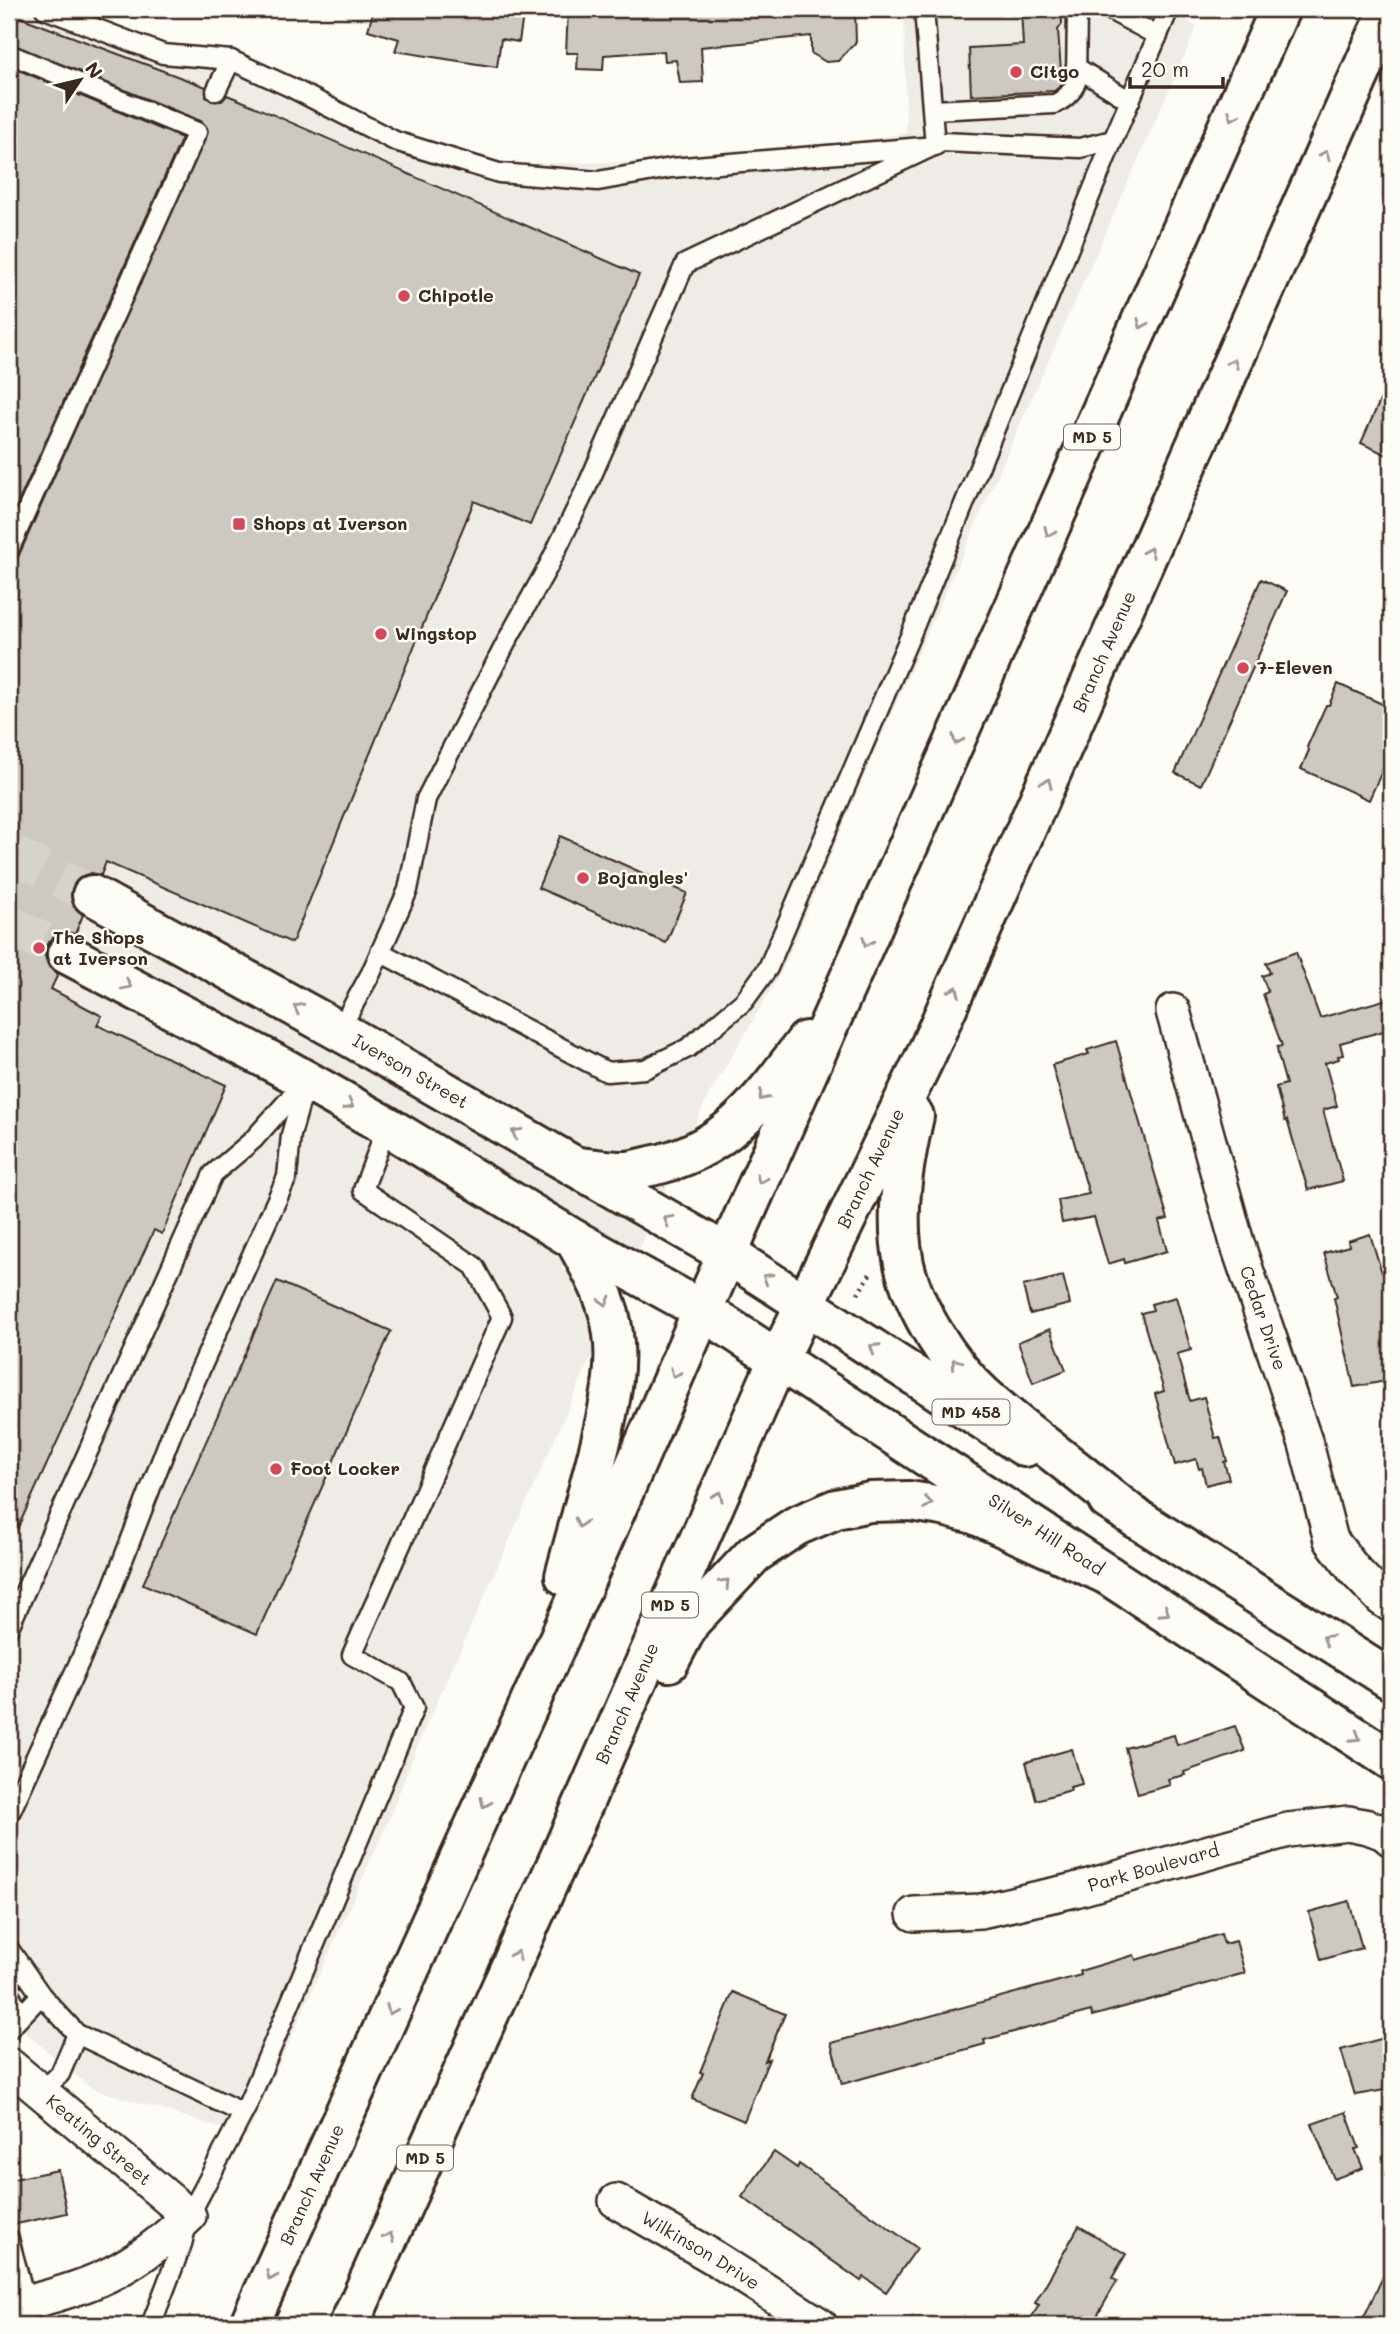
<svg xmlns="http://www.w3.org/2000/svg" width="1400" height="2334" viewBox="0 0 1400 2334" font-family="Mali,sans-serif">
  <rect width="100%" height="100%" fill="#fdfcf7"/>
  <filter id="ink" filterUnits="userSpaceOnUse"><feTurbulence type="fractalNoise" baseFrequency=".0143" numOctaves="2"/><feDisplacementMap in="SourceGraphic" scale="14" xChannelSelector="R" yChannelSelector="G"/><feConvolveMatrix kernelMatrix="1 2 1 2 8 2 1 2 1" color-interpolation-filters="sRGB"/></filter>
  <g filter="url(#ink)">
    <polygon fill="#efece7" points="9,9 64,9 153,42 218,57 397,134 509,164 627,162 780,155 906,133 904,9 1171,9 1197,27 865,773 782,971 707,1098 416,1749 390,1817 247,2136 91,2088 9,2019"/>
    <g fill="#cdc8c2" stroke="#3b2a1e" stroke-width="2">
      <polygon points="374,9 524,9 519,42 501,39 497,67 395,51 399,39 368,30"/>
      <polygon points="673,9 855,9 856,42 838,61 826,62 811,53 811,36 701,47 703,82 680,83 676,60 665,61 664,51 604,55 603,70 577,69 578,53 566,53 568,10 618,12"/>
      <polygon points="1021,9 1061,9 1062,24 1058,30 1062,85 1054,91 971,95 969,48 1023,45"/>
      <polygon points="9,13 206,87 206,97 212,101 222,101 227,95 242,101 639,275 530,525 474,501 292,943 106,862 101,875 91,873 81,876 73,885 70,896 73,906 83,915 75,934 65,932 56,935 47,944 45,956 48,965 58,974 51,989 102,1016 97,1025 226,1085 162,1234 154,1230 9,1547 9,561 15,560 19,555 208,131 206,126 201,121 9,43"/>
      <polygon points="9,66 182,138 9,523"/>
      <polygon points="1391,376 1391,457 1361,443"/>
      <polygon points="1261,579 1287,591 1201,785 1175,773"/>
      <polygon points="1338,684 1391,708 1391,751 1369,800 1301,769 1309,750 1307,747 1326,705 1329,705"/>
      <polygon points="560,836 687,893 666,943 538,888"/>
      <polygon points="1296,952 1320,1018 1391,998 1391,1029 1340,1043 1343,1055 1338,1056 1339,1059 1325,1063 1337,1106 1323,1110 1343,1181 1308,1190 1287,1120 1285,1121 1276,1087 1286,1084 1278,1055 1277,1047 1282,1046 1263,994 1268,992 1262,976 1270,973 1266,963"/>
      <polygon points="1116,1041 1168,1219 1159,1221 1167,1251 1125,1263 1124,1259 1108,1264 1094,1217 1062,1223 1058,1200 1089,1194 1052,1065 1089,1054 1087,1050"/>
      <polygon points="1370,1234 1382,1273 1391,1270 1391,1380 1354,1387 1334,1298 1337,1297 1324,1253 1349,1246 1348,1241"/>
      <polygon points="1063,1276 1070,1304 1030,1314 1023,1286"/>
      <polygon points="277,1281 391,1331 257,1634 143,1584"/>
      <polygon points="1176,1297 1191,1350 1177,1354 1190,1401 1204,1397 1215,1438 1220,1437 1227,1461 1224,1462 1229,1479 1206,1485 1202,1468 1199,1469 1196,1459 1175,1465 1155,1394 1164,1391 1141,1313 1153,1310 1151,1304"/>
      <polygon points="1050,1329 1066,1370 1033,1383 1018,1342"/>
      <polygon points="1235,1726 1245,1751 1184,1772 1185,1775 1168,1779 1170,1785 1138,1794 1125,1748 1174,1735 1177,1745"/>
      <polygon points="1072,1749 1082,1784 1070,1787 1071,1790 1036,1800 1026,1762"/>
      <polygon points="1349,1901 1362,1948 1321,1960 1309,1912"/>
      <polygon points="1221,1934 1224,1944 1236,1941 1245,1973 1092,2016 1091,2011 984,2040 985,2044 842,2084 831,2043 1081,1975 1080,1971 1134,1955 1136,1960"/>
      <polygon points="733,1992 785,2014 765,2061 769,2059 744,2121 692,2099 703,2073 700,2072"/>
      <polygon points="1391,2036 1391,2089 1355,2095 1341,2050"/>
      <polygon points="1346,2112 1359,2148 1355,2149 1363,2168 1334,2179 1312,2124"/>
      <polygon points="774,2152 797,2168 799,2164 917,2248 886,2292 864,2277 861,2281 742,2197"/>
      <polygon points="58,2170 67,2213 12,2225 9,2212 9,2180"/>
      <polygon points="1079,2226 1126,2254 1112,2278 1117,2281 1092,2325 1027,2325 1039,2305 1035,2303"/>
      <polygon points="1391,2260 1391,2325 1360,2325"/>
    </g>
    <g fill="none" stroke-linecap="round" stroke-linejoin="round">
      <g stroke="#d6d2cc" stroke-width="38" stroke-dasharray="38 19" stroke-linecap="butt">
        <polyline points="9,852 92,895"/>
        <polyline points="9,924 67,954"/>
      </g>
      <defs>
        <g id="service">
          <polyline points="45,9 163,54 231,60 290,87 395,141 499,173 598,181 671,168 935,146 924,9"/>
          <polyline points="1108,9 1158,36"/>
          <polyline points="9,54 197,132 9,550"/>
          <polyline points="1076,67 1130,101"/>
          <polyline points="216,91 231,60"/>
          <path d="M933 110 1055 104C1065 99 1072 93 1076 82L1077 9"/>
          <polyline points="380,952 607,1072 645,1069 688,1048 744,1001 768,968 911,634 1113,140 1169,9"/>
          <polyline points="339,1031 371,973 408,890 426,799 509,637 549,565 585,491 685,264 942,142 1080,148 1113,140"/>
          <polyline points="9,1627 213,1174 253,1140 302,1085"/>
          <polyline points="9,1815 106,1604 173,1430 287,1177 291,1135 306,1081"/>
          <polyline points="9,1949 41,1995 77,2034 243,2113"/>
          <polyline points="9,1993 20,2016"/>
          <polyline points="9,2029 41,1995"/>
          <polyline points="41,2092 60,2074 77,2034"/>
          <polyline points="9,2239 26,2303"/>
          <polyline points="151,2325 182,2244 189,2216 247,2106 414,1708 401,1682 352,1655 502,1317 474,1266 363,1190 387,1126"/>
        </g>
        <g id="minor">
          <path id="s1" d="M1173 1011 1237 1243 1306 1444 1331 1540 1355 1571 1382 1599 1391 1605"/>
          <path id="s2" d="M914 1914 981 1911 1075 1890 1288 1830 1348 1823 1368 1827 1384 1833 1391 1839"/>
          <path id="s3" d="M9 2065 189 2216C131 2273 86 2289 9 2307"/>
          <path id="s4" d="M616 2201 713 2257 820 2325"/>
        </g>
        <g id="secondary">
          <path id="s5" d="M92 895 352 1038 727 1254"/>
          <polyline points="67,954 284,1068 387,1126 575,1240 702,1310"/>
        </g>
        <g id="primary">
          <polyline points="727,1254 1025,1447"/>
          <path id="s6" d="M702 1310 1391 1760"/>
          <polyline points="1108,1500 1391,1680"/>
        </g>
        <g id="trunk">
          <path d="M914 1116C903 1165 894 1215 904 1264 914 1309 949 1364 983 1395 1004 1414 1027 1432 1049 1449 1079 1472 1108 1496 1137 1519"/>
          <path d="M576 1167C592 1168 608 1171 624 1171 633 1171 642 1168 651 1166 727 1151 762 1099 806 1041"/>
          <path d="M565 1576C577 1531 590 1486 601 1441 609 1406 618 1370 613 1334 609 1299 591 1270 575 1240"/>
          <polyline points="669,1662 690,1622 754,1554 796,1526 836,1509 870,1502 909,1501 943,1506 974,1514 1108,1575"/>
          <path id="s7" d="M249 2325 585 1581 727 1254 1280 9"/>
          <path id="s8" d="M349 2325 563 1850 778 1360 927 1053 1389 9"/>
        </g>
      </defs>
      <use href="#service" stroke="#3b2a1e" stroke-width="23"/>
      <use href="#minor" stroke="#3b2a1e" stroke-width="38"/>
      <use href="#secondary" stroke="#3b2a1e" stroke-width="44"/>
      <use href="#primary" stroke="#3b2a1e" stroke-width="44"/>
      <use href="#trunk" stroke="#3b2a1e" stroke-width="44"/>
      <polyline stroke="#3b2a1e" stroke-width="4.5" stroke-dasharray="2 5" stroke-linecap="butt" points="858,1294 870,1274"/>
      <use href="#service" stroke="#fdfcf7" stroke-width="18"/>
      <use href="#minor" stroke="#fdfcf7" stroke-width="33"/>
      <use href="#secondary" stroke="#fdfcf7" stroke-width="38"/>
      <use href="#primary" stroke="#fdfcf7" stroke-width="38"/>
      <use href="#trunk" stroke="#fdfcf7" stroke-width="38"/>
    </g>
    <defs><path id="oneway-chevron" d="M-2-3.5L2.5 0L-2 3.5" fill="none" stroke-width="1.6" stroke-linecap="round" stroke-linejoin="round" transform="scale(1.75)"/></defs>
    <g stroke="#9c938a">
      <use href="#oneway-chevron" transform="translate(1233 116) rotate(114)"/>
      <use href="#oneway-chevron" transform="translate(1325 155) rotate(-66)"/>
      <use href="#oneway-chevron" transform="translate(1142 324) rotate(114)"/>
      <use href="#oneway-chevron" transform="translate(1233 363) rotate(-66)"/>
      <use href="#oneway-chevron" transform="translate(1049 532) rotate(114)"/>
      <use href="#oneway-chevron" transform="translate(1149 552) rotate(-66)"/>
      <use href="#oneway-chevron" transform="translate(957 740) rotate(114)"/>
      <use href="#oneway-chevron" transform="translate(1047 783) rotate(-66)"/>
      <use href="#oneway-chevron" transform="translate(867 942) rotate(114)"/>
      <use href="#oneway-chevron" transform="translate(127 985) rotate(28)"/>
      <use href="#oneway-chevron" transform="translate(955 991) rotate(-66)"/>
      <use href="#oneway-chevron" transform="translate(298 1008) rotate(-151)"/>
      <use href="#oneway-chevron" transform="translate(763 1096) rotate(132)"/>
      <use href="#oneway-chevron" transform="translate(349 1105) rotate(29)"/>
      <use href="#oneway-chevron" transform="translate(516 1133) rotate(-150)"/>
      <use href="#oneway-chevron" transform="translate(761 1179) rotate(114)"/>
      <use href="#oneway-chevron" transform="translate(668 1220) rotate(-150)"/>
      <use href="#oneway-chevron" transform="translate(767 1278) rotate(-148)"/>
      <use href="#oneway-chevron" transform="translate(605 1301) rotate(74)"/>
      <use href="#oneway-chevron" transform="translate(874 1348) rotate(-147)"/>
      <use href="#oneway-chevron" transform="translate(956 1363) rotate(-130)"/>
      <use href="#oneway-chevron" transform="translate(675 1373) rotate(114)"/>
      <use href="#oneway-chevron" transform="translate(718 1496) rotate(-66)"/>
      <use href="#oneway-chevron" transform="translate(928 1503) rotate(8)"/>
      <use href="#oneway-chevron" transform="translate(580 1523) rotate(105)"/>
      <use href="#oneway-chevron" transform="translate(725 1583) rotate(-47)"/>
      <use href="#oneway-chevron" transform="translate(1165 1612) rotate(33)"/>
      <use href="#oneway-chevron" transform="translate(1327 1639) rotate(-148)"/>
      <use href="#oneway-chevron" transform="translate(1356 1737) rotate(33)"/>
      <use href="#oneway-chevron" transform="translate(485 1803) rotate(114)"/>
      <use href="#oneway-chevron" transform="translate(516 1955) rotate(-66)"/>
      <use href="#oneway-chevron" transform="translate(391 2010) rotate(114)"/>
      <use href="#oneway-chevron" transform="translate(389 2237) rotate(-66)"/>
      <use href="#oneway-chevron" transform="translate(271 2276) rotate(114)"/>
    </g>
  </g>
  <g fill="#d1495b" stroke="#fdfcf7" stroke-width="2.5">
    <circle cx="1016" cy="72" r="7"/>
    <circle cx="404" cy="296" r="7"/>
    <rect x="232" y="517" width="14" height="14" rx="3.5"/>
    <circle cx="381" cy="634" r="7"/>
    <circle cx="1243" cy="668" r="7"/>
    <circle cx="583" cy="878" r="7"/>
    <circle cx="39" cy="948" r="7"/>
    <circle cx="276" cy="1469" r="7"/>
  </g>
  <g text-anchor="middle" stroke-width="5" stroke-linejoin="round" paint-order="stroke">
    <g fill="#fdfcf7" stroke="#75695f" stroke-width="2">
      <rect x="1064" y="424.5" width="56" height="25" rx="5"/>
      <rect x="932.5" y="1399.5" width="77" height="25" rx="5"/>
      <rect x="642" y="1592.5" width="56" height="25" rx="5"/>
      <rect x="397" y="2145.5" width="56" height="25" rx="5"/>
    </g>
    <g font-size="16" font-weight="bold" fill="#3b2a1e">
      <text x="1092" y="443">MD 5</text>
      <text x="971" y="1418">MD 458</text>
      <text x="670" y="1611">MD 5</text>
      <text x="425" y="2164">MD 5</text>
    </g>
    <g font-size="18" font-weight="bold" fill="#3b2a1e" stroke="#fdfcf7" text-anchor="start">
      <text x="1030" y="78">Citgo</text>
      <text x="418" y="302">Chipotle</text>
      <text x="253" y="530">Shops at Iverson</text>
      <text x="395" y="640">Wingstop</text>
      <text x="1257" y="674">7-Eleven</text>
      <text x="597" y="884">Bojangles'</text>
      <text x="53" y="944">The Shops<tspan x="53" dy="21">at Iverson</tspan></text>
      <text x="290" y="1475">Foot Locker</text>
    </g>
    <g font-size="18" fill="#3b2a1e" stroke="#fdfcf7">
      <text dy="6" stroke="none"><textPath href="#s8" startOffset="1836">Branch Avenue</textPath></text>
      <text dy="6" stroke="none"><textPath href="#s5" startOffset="364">Iverson Street</textPath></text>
      <text dy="6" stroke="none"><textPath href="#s8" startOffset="1269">Branch Avenue</textPath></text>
      <text dy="6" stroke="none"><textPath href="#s1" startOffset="320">Cedar Drive</textPath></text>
      <text dy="6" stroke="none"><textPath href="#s6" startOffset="411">Silver Hill Road</textPath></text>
      <text dy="6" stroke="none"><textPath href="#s8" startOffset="681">Branch Avenue</textPath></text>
      <text dy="6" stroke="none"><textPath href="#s2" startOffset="245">Park Boulevard</textPath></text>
      <text dy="6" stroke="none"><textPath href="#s3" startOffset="117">Keating Street</textPath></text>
      <text dy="6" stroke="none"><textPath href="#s7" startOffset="154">Branch Avenue</textPath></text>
      <text dy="6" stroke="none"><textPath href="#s4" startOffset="98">Wilkinson Drive</textPath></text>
    </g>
  </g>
  <rect width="1400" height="2334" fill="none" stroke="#fdfcf7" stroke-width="35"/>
  <rect x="18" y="18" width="1365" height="2299" fill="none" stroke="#3b2a1e" stroke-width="2.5" filter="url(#ink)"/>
  <g transform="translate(80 80) rotate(55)" stroke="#fdfcf7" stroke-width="5" paint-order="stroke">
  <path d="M0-5L12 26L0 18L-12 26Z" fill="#3b2a1e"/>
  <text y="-10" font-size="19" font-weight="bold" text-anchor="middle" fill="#3b2a1e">N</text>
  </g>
  <path d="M1130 77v10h93v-10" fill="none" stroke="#3b2a1e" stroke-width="3.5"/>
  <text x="1141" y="77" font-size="21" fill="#3b2a1e" stroke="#fdfcf7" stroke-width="5" paint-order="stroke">20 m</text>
</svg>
